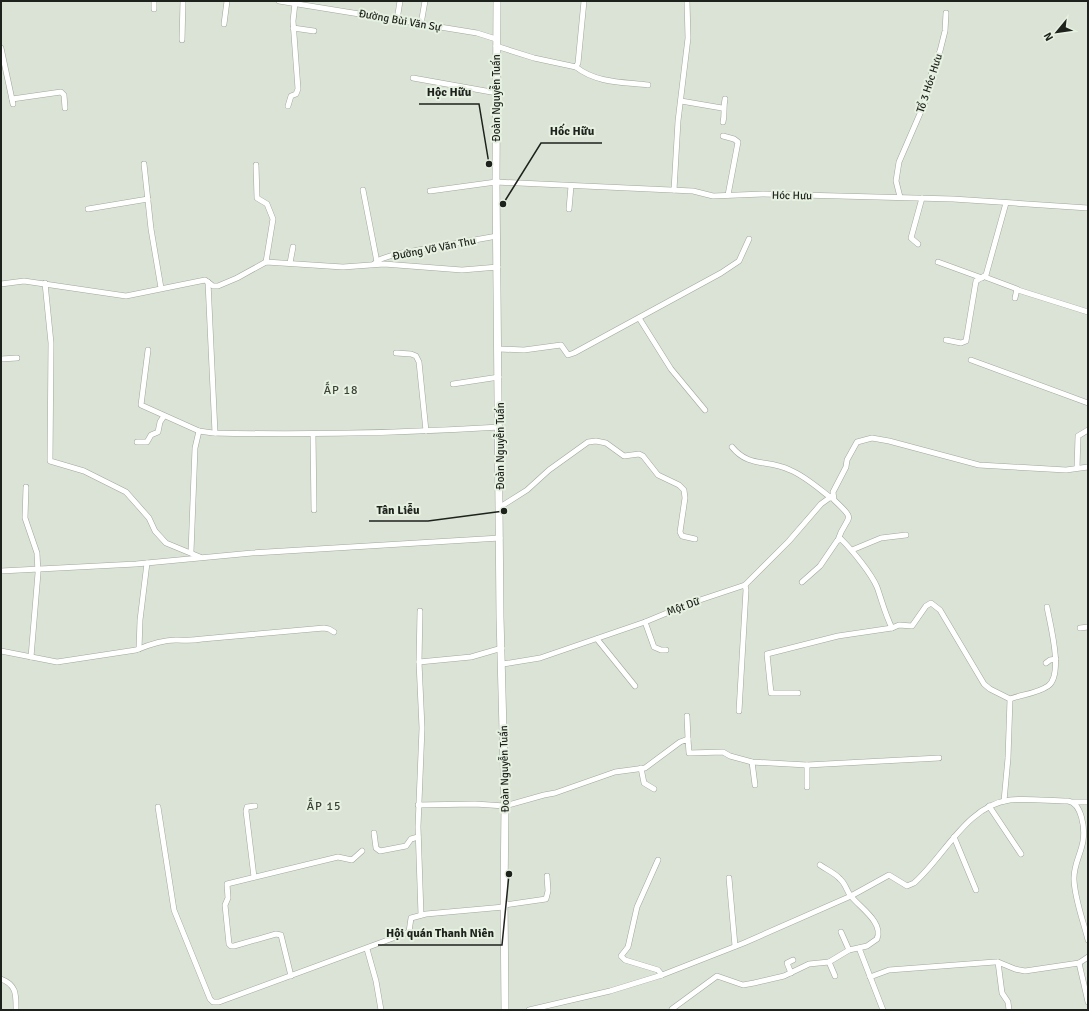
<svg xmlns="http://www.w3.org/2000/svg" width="1089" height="1011" viewBox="0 0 1089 1011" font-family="Signika,sans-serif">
  <rect width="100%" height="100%" fill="#dae3d5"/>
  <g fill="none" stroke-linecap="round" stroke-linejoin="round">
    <defs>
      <g id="street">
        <polyline points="279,1 477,33 496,39"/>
        <polyline points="154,9 154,1"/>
        <polyline points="397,20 400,1"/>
        <polyline points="224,24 227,1"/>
        <polyline points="421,24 425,1"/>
        <polyline points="293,28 314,31"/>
        <polyline points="182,40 183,1"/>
        <polyline points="496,46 534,58 576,67 578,63 584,1"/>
        <polyline points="1,48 13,104"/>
        <path d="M576 67C596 83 623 82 648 85"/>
        <polyline points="413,78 497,93"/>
        <polyline points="12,99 61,92 64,95 65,108"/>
        <polyline points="681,101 722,108"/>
        <polyline points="288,106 291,96 296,94 298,89 293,21 295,3"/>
        <path d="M723 122C725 114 723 108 725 99"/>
        <polyline points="723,136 734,139 738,142 728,195"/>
        <polyline points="144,164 151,229 161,288"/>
        <polyline points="256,165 257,198 267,204 273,219 266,262"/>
        <polyline points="363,190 377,262"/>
        <polyline points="674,190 678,121 688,38 687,1"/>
        <polyline points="430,191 496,182 693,191 713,196 763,194 953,199 1088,208"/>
        <polyline points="900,197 896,181 899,162 925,102 932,71 940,51 945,31 946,13"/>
        <polyline points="88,209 148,199"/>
        <polyline points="569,209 571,186"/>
        <polyline points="918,244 911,238 922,198"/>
        <polyline points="938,262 982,278"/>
        <polyline points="290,263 293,247"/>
        <polyline points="374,264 381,259 396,254 497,236"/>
        <polyline points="985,277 1017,289 1015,298"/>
        <polyline points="208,282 215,433"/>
        <polyline points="45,283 51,343 50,461 84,471 126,492 149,518 155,531 166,543 200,557"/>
        <polyline points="1,284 24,281 126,296 205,280 213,286 218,286 237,278 266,262 343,267 384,264 462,270 498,267"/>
        <polyline points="1018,290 1088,312"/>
        <polyline points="639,318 671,369 705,410"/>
        <polyline points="946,340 961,343 966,341 976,281 986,275 1006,203"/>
        <polyline points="499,349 524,350 561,345 568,355 574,353 721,273 739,261 749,239"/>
        <path d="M148 350 141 405 199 431 213 433C309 435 404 433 500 427"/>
        <polyline points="396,353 411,354 416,356 419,362 426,431"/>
        <polyline points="1,359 17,358"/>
        <polyline points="971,360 1088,403"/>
        <polyline points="453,384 499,377"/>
        <polyline points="313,434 314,510"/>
        <polyline points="137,442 147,442 151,435 158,432 160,422 164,416"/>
        <path d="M732 447C749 468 767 459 790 470 805 476 818 488 831 498"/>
        <polyline points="1077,468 1078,436 1088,430"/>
        <polyline points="26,487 25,518 37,553 38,573 31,657"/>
        <polyline points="500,507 527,490 549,470 588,442 596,441 606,443 624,456 639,454 643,456 658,475 679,485 684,490 685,498 680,532 682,536 695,539"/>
        <path d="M838 540C846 514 859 523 834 500L833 492 846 467 847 460 857 442 872 438 889 441 979 465 1066 470 1088 467"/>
        <polyline points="852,550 881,538 906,535"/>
        <polyline points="191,552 195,448 199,431"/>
        <polyline points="1,571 136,564 252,553 500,538"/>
        <path d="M802 582 820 566 837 541 841 539C852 550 871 573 877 587 882 601 885 614 892 628"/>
        <polyline points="420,611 419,662 422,728 418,827 421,915"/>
        <polyline points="645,622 654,647 661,650 666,650"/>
        <polyline points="1080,628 1088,627"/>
        <polyline points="597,639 635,686"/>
        <polyline points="139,649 140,620 147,563"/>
        <path d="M1 651 57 662 136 650C148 645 163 640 176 640 187 640 190 641 202 639L324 628 329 629 334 632"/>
        <polyline points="419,662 471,657 502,648"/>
        <polyline points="1046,663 1050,660 1056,659"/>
        <polyline points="503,664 540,658 645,622 691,603 745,585 789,541 821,504 832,496"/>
        <polyline points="798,693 771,693 767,654 838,636 892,628 899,625 912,626 926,606 931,603 940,610 984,684 990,689 1010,699 1008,758 1004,801"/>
        <path d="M1010 699C1023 694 1036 694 1048 686 1064 675 1050 624 1047 607"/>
        <polyline points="739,711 746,590 745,585"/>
        <polyline points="687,716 688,739"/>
        <polyline points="752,762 755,785"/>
        <polyline points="641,768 644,783 654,789"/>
        <polyline points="807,787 807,765"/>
        <polyline points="1073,802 1088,802"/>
        <polyline points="418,805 475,804 505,806 544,795 555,793 615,772 645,768 680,742 688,739 689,753 723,752 730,756 752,762 807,765 939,758"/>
        <polyline points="989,806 1021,854"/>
        <polyline points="158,807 174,910 210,999 213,1002 219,1002 404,934 409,932 411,918 426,914 504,907"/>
        <polyline points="374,833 376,848 380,851 406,846 411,839 418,837"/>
        <polyline points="954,837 976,890"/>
        <polyline points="658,860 637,907 628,947 621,956 625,960 658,970 662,975"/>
        <path d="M820 865C827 870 835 873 840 879 845 883 846 889 850 895 859 907 884 922 877 939L867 946 849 950 829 962 835 976"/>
        <polyline points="254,877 246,811 247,807 255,806"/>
        <polyline points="729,878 735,946"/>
        <polyline points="504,905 546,899 548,891 547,876"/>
        <polyline points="841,932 849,950"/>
        <polyline points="859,948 883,1010"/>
        <polyline points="367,949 376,981 381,1010"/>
        <polyline points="998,962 1015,969 1025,971 1079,963 1088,957"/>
        <polyline points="1079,963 1088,1002"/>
        <polyline points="791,973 787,963 793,960"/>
        <polyline points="291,976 281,935 276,934 234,946 231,946 229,944 225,905 228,898 227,884 338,857 352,860 362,851"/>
        <polyline points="870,977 889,970 995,962 998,962 1002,993 1008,1002 1009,1010"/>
        <path d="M1 979C17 985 16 995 16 1010"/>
        <polyline points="672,1009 717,976 743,985 754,983 784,976 809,964 829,962"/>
        <path d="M529 1010 610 991 662 975 744 943 851 896 889 875 907 886 914 883C944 857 967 805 1010 800 1028 798 1050 801 1068 801 1082 803 1085 829 1083 841 1081 854 1073 866 1074 880 1075 900 1083 920 1088 940"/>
      </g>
      <polyline id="secondary" points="497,1 496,182 500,617 505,806 504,898 505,1010"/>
    </defs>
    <use href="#street" stroke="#9fa89a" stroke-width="6"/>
    <use href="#secondary" stroke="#9fa89a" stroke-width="8"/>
    <use href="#street" stroke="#fff" stroke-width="5"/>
    <use href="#secondary" stroke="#fff" stroke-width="7"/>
  </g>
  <g text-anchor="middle" stroke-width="4" stroke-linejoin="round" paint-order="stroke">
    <g font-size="11" fill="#1e221c" stroke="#e7f1e2">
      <text transform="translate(400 20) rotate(10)" y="4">Đường Bùi Văn Sự</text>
      <text transform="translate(929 83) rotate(-72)" y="4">Tổ 3 Hóc Hưu</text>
      <text transform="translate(496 98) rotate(-90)" y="4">Đoàn Nguyễn Tuấn</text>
      <text transform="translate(792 195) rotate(1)" y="4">Hóc Hưu</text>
      <text transform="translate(434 248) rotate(-11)" y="4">Đường Võ Văn Thu</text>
      <text transform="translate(500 446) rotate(-90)" y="4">Đoàn Nguyễn Tuấn</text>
      <text transform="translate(683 606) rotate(-20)" y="4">Một Dữ</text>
      <text transform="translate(504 769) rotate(-91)" y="4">Đoàn Nguyễn Tuấn</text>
    </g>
    <g font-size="12" letter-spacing="1" fill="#3a4135" stroke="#e7f1e2">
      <text x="341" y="394">ẤP 18</text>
      <text x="324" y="810">ẤP 15</text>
    </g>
  </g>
  <path fill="none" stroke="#1e221c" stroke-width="1.5" d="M489 164L479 104H419M503 204L541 143H602M504 511L428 521H369M509 874L502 945H378"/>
  <g fill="#1e221c" stroke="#e7f1e2" stroke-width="1.5">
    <circle cx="489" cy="164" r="4"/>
    <circle cx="503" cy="204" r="4"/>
    <circle cx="504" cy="511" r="4"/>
    <circle cx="509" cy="874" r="4"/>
  </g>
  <g font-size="12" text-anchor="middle" font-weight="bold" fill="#1e221c" stroke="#e7f1e2" stroke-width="4" stroke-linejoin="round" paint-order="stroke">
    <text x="449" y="96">Hộc Hữu</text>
    <text x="572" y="135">Hốc Hữu</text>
    <text x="398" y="514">Tân Liễu</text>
    <text x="440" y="937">Hội quán Thanh Niên</text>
  </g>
  <rect width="1089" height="1011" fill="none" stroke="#1e221c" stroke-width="4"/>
  <g transform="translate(1057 32) rotate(241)" stroke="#e7f1e2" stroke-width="3" paint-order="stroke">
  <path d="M0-3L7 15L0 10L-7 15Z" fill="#1e221c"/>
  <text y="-6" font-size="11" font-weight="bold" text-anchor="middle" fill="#1e221c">N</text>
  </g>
</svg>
